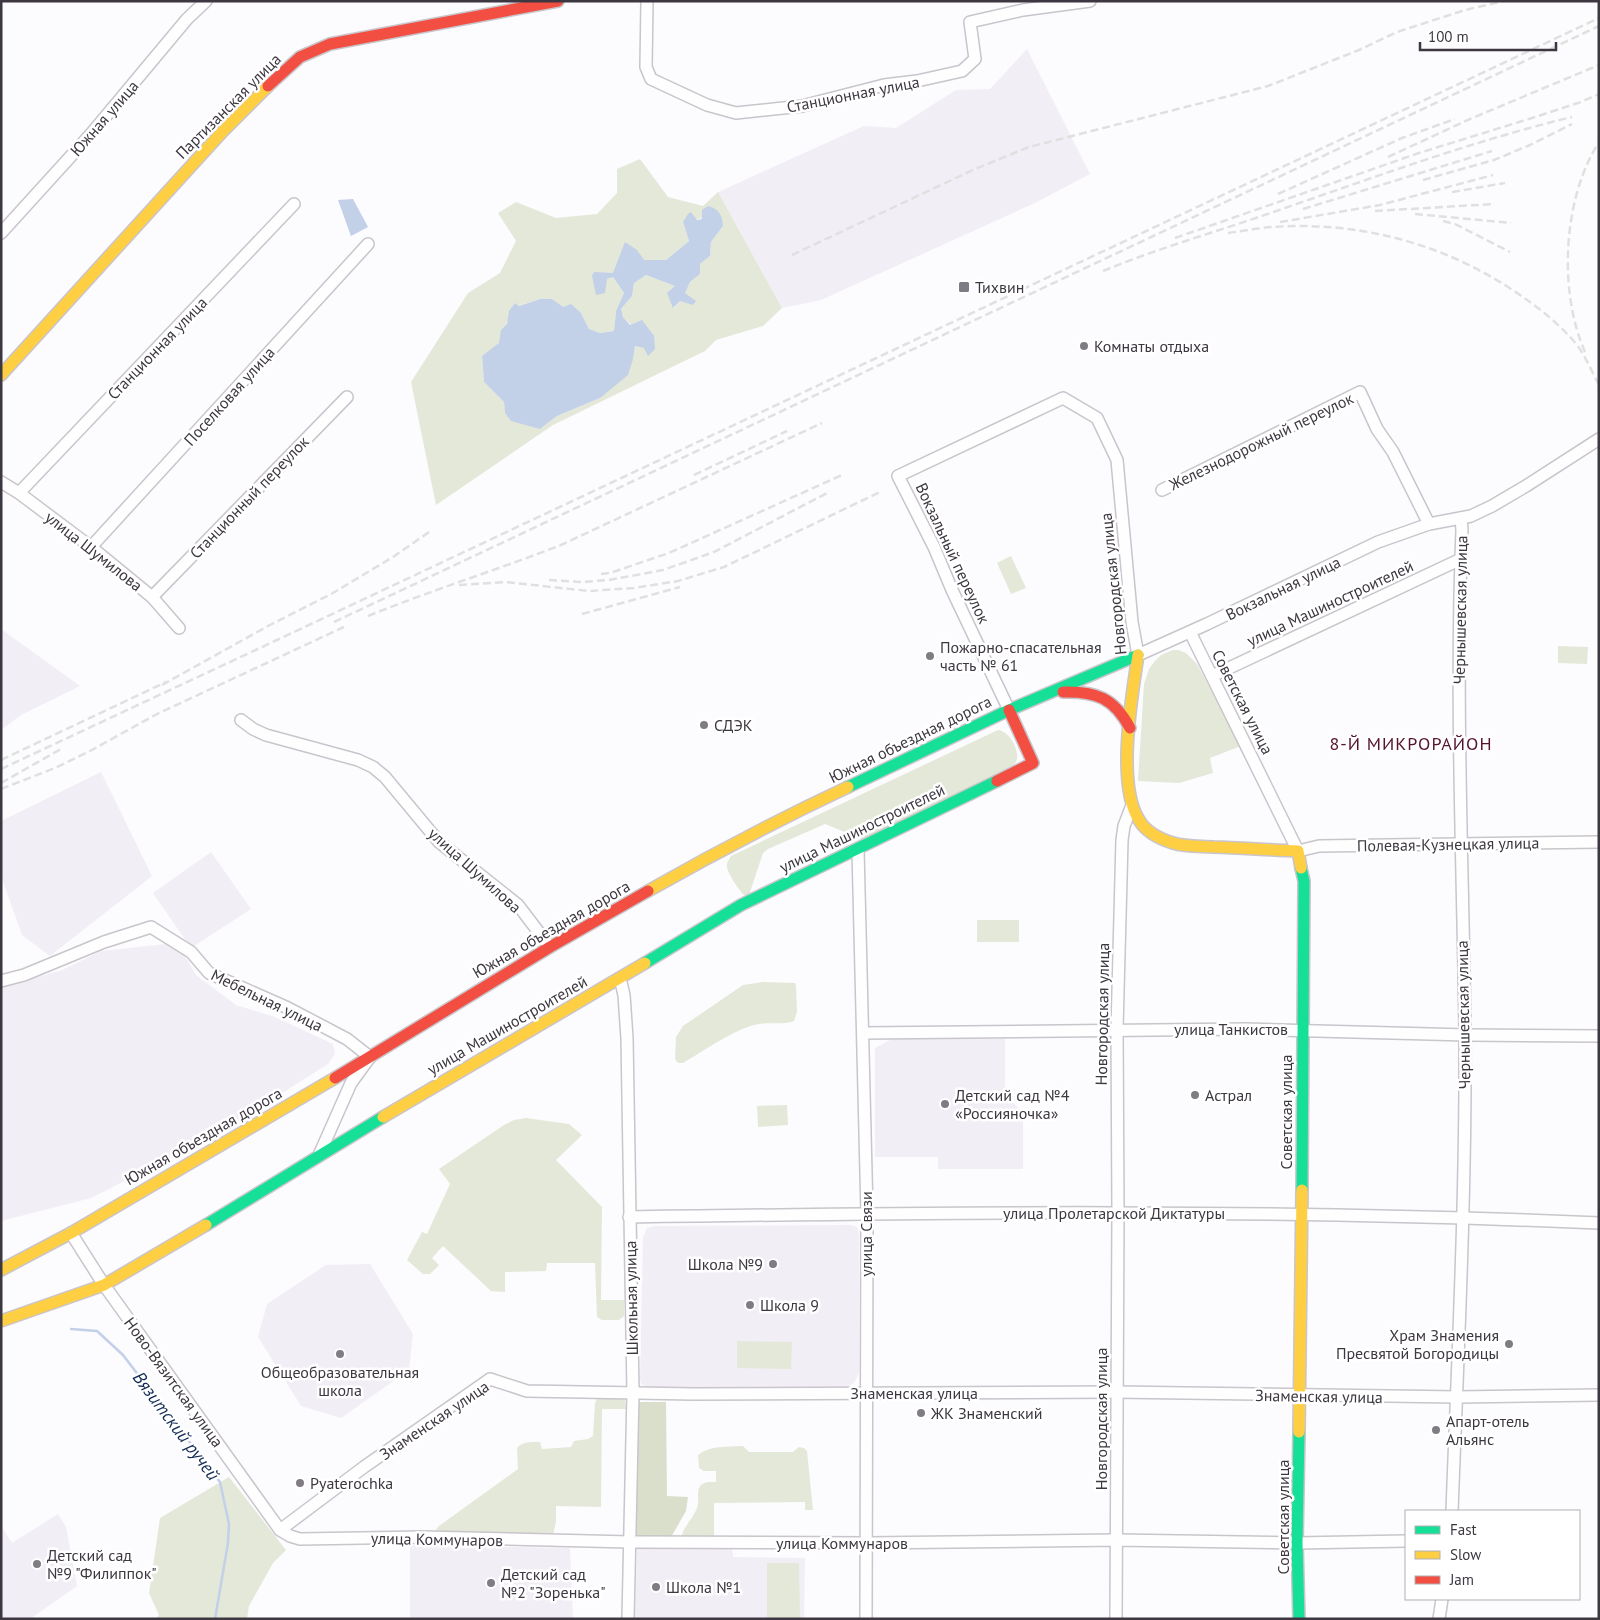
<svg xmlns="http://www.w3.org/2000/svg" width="1600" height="1620" viewBox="0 0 1600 1620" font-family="'PT Sans',sans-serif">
  <rect width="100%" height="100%" fill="#fcfbfe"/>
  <g fill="#f2eef6">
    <polygon points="1027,49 1090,174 1035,203 821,300 782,308 718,192 864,126 896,128 956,90 990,89"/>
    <polygon points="1,629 80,686 21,715 1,730"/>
    <polygon points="101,772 152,876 50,956 22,935 1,876 1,821"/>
    <polygon points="211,852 251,909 191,948 153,893"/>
    <polygon points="166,944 185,956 196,975 236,1005 275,1017 333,1044 335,1054 328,1064 232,1125 219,1121 209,1128 206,1140 91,1198 1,1221 1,988 62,970 101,951"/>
    <polygon points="892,1039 1005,1039 1005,1094 1023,1113 1023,1169 938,1169 938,1157 875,1157 875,1048"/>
    <polygon points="851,1225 857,1227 859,1232 859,1373 854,1383 843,1389 647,1387 641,1384 640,1378 643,1237 647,1228 654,1226"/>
    <polygon points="370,1264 413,1334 409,1370 341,1418 301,1406 258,1337 267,1304 326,1265"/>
    <polygon points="58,1514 66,1527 77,1586 30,1619 4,1619 1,1615 1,1526 12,1543"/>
    <polygon points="410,1545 570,1548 573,1619 410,1619"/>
    <polygon points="637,1546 732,1547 733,1557 805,1558 804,1619 635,1619"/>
  </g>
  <g fill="#e4e8d8" fill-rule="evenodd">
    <path d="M640 159 668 197 703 206 718 192 782 308 763 326 716 340 705 351 553 425 436 505 411 382 468 293 500 273 516 241 498 213 516 202 556 218 597 214 617 193V169ZM703 218 723 226 711 242 710 256 700 264V274L690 282 680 301 674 308 675 286 646 275 634 283 632 296 621 309 623 317 655 349 635 346 633 359 600 398 557 416 540 429 505 413 504 402 484 382 482 356C487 352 494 349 498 344 508 332 506 315 515 303L518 306 540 299H552L563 308 581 313 589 329 600 333 614 331 616 311 624 293 613 277 607 279 637 250 643 260H666L689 241 683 222Z"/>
    <polygon points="1011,556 1026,588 1011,594 997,563"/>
    <polygon points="1558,646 1588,647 1587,664 1558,663"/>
    <polygon points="1173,650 1178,650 1186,653 1197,664 1241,746 1210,758 1213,773 1179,783 1138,781 1144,684 1149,669 1155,661 1161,655"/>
    <path d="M998 730C1009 731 1019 749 1017 759 1016 764 1012 766 1009 769L862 839 825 824 768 849 763 853 749 895H744C739 890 728 874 727 867 726 863 729 860 731 856Z"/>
    <rect x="977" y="920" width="42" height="22"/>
    <path d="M763 982 795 983 796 986 797 1012 794 1021C783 1025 771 1022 759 1024 737 1027 704 1051 683 1063H678L675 1059 676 1037 683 1026 743 985Z"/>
    <polygon points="787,1105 788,1125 758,1127 757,1106"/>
    <polygon points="526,1118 569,1124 582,1135 556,1160 602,1207 601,1300 624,1300 624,1316 619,1320 602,1320 597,1317 595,1263 547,1263 546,1271 505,1272 505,1292 491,1291 443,1246 432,1258 439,1265 430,1274 423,1274 407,1260 422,1232 427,1234 450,1184 439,1169 504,1125 514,1120"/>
    <polygon points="737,1341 792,1342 791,1369 737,1368"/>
    <path d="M602 1398H622L625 1400 626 1409H602L601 1507 556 1506V1522L553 1535 436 1534 435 1531 439 1526 518 1469 517 1448C523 1441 532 1442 540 1442L542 1449 571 1447 574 1441 588 1439 593 1436 595 1403 597 1399Z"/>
    <path d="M743 1446 749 1452H793L799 1447 804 1448 807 1451 813 1510H805V1502L714 1503V1539L684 1538 682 1535C685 1524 696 1516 698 1504 699 1498 696 1490 701 1485 705 1481 712 1482 716 1482V1471H704L699 1468 698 1455C711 1445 727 1447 743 1446Z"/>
    <polygon points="229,1477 286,1550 273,1563 249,1606 247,1619 156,1619 159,1615 149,1593 160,1518"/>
    <polygon points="767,1563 799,1563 800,1619 767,1619"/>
  </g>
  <polygon fill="#dadfcc" points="639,1402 666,1402 667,1496 688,1497 686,1511 670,1539 639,1538 636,1535"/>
  <g fill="#c2d0e8">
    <polygon points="353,199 368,227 351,236 338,200"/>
    <path d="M708 206C720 209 722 216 723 226L711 242 710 256 700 264V274L690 282 685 293 696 301 693 305 680 301 673 308 667 293 675 286 646 275 634 283 632 296 621 309 623 317 630 325 642 320 654 336 655 349 648 356 644 348 635 346 633 359 628 375 600 398 557 416 540 429 511 421 505 413 504 402 484 382 482 356 499 343 501 330 507 324 509 311 515 303 519 306 540 299H552L563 307 571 304 581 313 589 329 600 333 614 331 616 311 624 293 613 277 607 279 605 293 596 295 592 276 594 272 613 273 625 242 637 250 644 260H666L689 241 683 222 688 214 691 212 697 220 702 219V210Z"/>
  </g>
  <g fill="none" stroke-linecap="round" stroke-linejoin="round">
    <polyline stroke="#c2d0e8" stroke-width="2.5" points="71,1329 97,1331 123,1355 220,1482 229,1524 228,1543 215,1619"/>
    <defs>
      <g id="street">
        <polyline points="647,1 646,67 651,79 707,105 736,113 802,106 884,85 917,81 962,71 975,59 970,22 1023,10 1090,1"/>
        <polyline points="1,233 91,134 187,19 206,1"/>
        <polyline points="1,482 19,493 91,547 152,597 179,628"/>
        <polyline points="1162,490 1360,392 1377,429 1393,452 1429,524"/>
        <polyline points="19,493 294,204"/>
        <polyline points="91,547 368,244"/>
        <polyline points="152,597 347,397"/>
        <polyline points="1190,632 1298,851 1319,846 1599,842"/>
        <polyline points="1212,676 1461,559"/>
        <polyline points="1009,710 952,590 934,547 898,476 1063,398 1097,418 1117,460 1132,622 1138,655 1207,624 1378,542 1429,524 1471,516 1492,506 1526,486 1599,439"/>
        <polyline points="241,720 253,729 266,735 358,760 373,767 385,777 439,842 518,905 550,947"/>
        <polyline points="858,850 867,1213 866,1619"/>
        <polyline points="620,978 624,995 627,1038 633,1392 628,1619"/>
        <polyline points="1,981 24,975 104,942 151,927 191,952 209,973 288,1008 347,1039 370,1057 351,1083 320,1153"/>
        <polyline points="864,1033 1246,1029 1467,1035 1599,1036"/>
        <path d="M629 1217C952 1212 1276 1209 1599 1223"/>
        <polyline points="71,1233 104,1285 280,1530 290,1536 300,1539 423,1537 630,1542 867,1543 1117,1540 1297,1543 1406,1541"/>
        <path d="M1452 1511C1458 1352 1466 1193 1465 1033 1463 866 1455 698 1462 530L1461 518"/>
        <polyline points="280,1530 364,1467 490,1379 527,1391 693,1394 1116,1392 1457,1397 1599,1395"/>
        <polyline points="1116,1619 1118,1213 1117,1029 1122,840 1124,826 1132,805"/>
        <polyline points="1439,1619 1442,1599"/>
      </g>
      <g id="fast">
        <polyline points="848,787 1009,710 1138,655"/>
        <polyline points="1301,868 1304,881 1302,1190"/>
        <polyline points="645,963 741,905 997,781"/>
        <polyline points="206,1225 383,1117"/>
        <polyline points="1299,1619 1297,1543 1299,1432"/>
      </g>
      <g id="slow">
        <polyline points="1,375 222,132 268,86"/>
        <path d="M1138 655C1132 696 1116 784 1139 820 1146 832 1160 839 1173 843 1186 847 1201 846 1214 847 1242 848 1270 850 1298 851L1301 868"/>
        <path d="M648 891C713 854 780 819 848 787"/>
        <polyline points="383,1117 645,963"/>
        <polyline points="1,1270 71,1233 335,1078"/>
        <polyline points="1,1321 104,1285 206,1225"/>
        <polyline points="1299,1432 1302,1190"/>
      </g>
      <g id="jam">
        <polyline points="268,86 300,57 330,44 558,1"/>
        <path d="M1063 692C1096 691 1114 698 1130 728"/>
        <polyline points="997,781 1033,763 1009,710"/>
        <polyline points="335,1078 550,947 648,891"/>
      </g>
    </defs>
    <use href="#street" stroke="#c8c5cb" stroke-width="14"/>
    <use href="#fast" stroke="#c8c5cb" stroke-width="14"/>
    <use href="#slow" stroke="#c8c5cb" stroke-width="14"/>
    <use href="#jam" stroke="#c8c5cb" stroke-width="14"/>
    <use href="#street" stroke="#fffeff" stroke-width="11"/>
    <use href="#fast" stroke="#16e098" stroke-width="11"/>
    <use href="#slow" stroke="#ffcf43" stroke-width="11"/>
    <use href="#jam" stroke="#f24e42" stroke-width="11"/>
    <g stroke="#e0e0e1" stroke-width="2.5" stroke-dasharray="8 4" stroke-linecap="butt">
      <polyline points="1388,157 1470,119 1599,65"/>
      <polyline points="1423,180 1494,160 1530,145 1572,124"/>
      <polyline points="1452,192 1505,183"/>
      <polyline points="1278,194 1402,138 1455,119"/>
      <polyline points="1303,209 1492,151"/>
      <polyline points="1375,211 1494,204"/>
      <polyline points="1415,214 1511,223"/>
      <polyline points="1443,221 1455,224 1510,252"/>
      <polyline points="1280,222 1380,205 1493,175"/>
      <path d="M1228 233C1243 231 1258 228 1273 227 1355 221 1438 242 1508 287 1534 304 1557 321 1577 345 1586 357 1592 372 1599 385"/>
      <polyline points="1175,238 1419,153 1532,118 1581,102 1599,94"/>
      <polyline points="792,255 975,169 1029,147 1268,86 1359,50 1397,32 1465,10 1504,1"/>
      <path d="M1103 271C1161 247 1223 230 1282 209 1378 176 1473 141 1572 117"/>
      <path d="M1585 352C1558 291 1563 198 1599 142"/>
      <polyline points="694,475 787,431"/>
      <polyline points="601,574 610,573 669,553 842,475"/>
      <polyline points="549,580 581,582 609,580 663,570 714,552 829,492"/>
      <polyline points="459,585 505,582 589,591 634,588 678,581 724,567 882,491"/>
      <polyline points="582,614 680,587"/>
      <path d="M368 616C432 590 497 570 561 545L822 423"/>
      <polyline points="334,622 1599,26"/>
      <polyline points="162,685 268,626 333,593 393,557 432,530"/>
      <polyline points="1,760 166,682"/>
      <polyline points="1,769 277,640 1599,18"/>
      <polyline points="1,783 61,749"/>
      <polyline points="1,789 55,768 90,751 157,714 344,627"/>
    </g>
  </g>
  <g fill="#807c83" stroke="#fff" stroke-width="2">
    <rect x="958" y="281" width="12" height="12" rx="2.5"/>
    <circle cx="1084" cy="346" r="5"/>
    <circle cx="930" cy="656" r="5"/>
    <circle cx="704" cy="725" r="5"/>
    <circle cx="1195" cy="1095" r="5"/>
    <circle cx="945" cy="1104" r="5"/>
    <circle cx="773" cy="1264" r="5"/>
    <circle cx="750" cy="1305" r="5"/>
    <circle cx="1509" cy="1344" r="5"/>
    <circle cx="340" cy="1354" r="5"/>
    <circle cx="921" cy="1413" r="5"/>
    <circle cx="1436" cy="1430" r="5"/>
    <circle cx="300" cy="1483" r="5"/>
    <circle cx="37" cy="1564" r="5"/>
    <circle cx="491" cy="1583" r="5"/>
    <circle cx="656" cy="1587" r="5"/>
  </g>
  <g text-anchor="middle" stroke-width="5" stroke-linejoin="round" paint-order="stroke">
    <g font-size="16" fill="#3d3741" stroke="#fff">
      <text transform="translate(853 94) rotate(-11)" y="6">Станционная улица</text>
      <text transform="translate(228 106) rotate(-45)" y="6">Партизанская улица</text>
      <text transform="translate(104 118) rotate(-49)" y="6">Южная улица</text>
      <text transform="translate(157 348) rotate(-46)" y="6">Станционная улица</text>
      <text transform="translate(229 396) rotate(-48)" y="6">Поселковая улица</text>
      <text transform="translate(1261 441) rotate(-26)" y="6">Железнодорожный переулок</text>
      <text transform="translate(249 497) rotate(-46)" y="6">Станционный переулок</text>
      <text transform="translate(94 551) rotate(38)" y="6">улица Шумилова</text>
      <text transform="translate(953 553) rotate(65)" y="6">Вокзальный переулок</text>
      <text transform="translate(1113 584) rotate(-96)" y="6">Новгородская улица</text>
      <text transform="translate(1283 588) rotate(-26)" y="6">Вокзальная улица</text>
      <text transform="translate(1330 603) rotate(-25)" y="6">улица Машиностроителей</text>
      <text transform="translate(1460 610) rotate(-89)" y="6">Чернышевская улица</text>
      <text transform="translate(1243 702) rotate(63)" y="6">Советская улица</text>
      <text transform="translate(910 739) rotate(-26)" y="6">Южная объездная дорога</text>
      <text transform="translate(862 828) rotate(-26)" y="6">улица Машиностроителей</text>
      <text transform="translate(1448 844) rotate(-1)" y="6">Полевая-Кузнецкая улица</text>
      <text transform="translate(475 870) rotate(42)" y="6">улица Шумилова</text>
      <text transform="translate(551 929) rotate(-30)" y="6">Южная объездная дорога</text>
      <text transform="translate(267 1000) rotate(26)" y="6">Мебельная улица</text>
      <text transform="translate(1102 1014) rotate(-89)" y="6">Новгородская улица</text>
      <text transform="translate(1463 1015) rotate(-91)" y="6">Чернышевская улица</text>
      <text transform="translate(507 1025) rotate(-30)" y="6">улица Машиностроителей</text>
      <text x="1231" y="1035">улица Танкистов</text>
      <text transform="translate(1286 1112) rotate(-90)" y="6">Советская улица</text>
      <text transform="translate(203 1136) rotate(-30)" y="6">Южная объездная дорога</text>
      <text x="1114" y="1219">улица Пролетарской Диктатуры</text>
      <text transform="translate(866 1234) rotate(-90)" y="6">улица Связи</text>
      <text transform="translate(631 1298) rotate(-91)" y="6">Школьная улица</text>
      <text transform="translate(174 1382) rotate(54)" y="6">Ново-Вязитская улица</text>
      <text x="914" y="1399">Знаменская улица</text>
      <text transform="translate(1319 1396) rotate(1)" y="6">Знаменская улица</text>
      <text transform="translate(1101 1419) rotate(-90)" y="6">Новгородская улица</text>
      <text transform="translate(434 1420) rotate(-34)" y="6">Знаменская улица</text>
      <text transform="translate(1283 1517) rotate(-90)" y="6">Советская улица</text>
      <text transform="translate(437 1539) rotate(1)" y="6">улица Коммунаров</text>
      <text x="842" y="1549">улица Коммунаров</text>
    </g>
    <g font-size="16" fill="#3d3741" stroke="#fff" text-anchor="start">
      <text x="975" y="293">Тихвин</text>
      <text x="1094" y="352">Комнаты отдыха</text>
      <text x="940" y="653">Пожарно-спасательная<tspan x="940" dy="18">часть № 61</tspan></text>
      <text x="714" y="731">СДЭК</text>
      <text x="955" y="1101">Детский сад №4<tspan x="955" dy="18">«Россияночка»</tspan></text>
      <text x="1205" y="1101">Астрал</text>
      <text x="763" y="1270" text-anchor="end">Школа №9</text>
      <text x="760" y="1311">Школа 9</text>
      <text x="1499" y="1341" text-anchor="end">Храм Знамения<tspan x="1499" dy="18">Пресвятой Богородицы</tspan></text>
      <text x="340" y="1378" text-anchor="middle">Общеобразовательная<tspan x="340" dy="18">школа</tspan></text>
      <text x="931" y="1419">ЖК Знаменский</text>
      <text x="1446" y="1427">Апарт-отель<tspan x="1446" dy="18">Альянс</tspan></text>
      <text x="310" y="1489">Pyaterochka</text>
      <text x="47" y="1561">Детский сад<tspan x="47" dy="18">№9 "Филиппок"</tspan></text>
      <text x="501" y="1580">Детский сад<tspan x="501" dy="18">№2 "Зоренька"</tspan></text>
      <text x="666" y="1593">Школа №1</text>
    </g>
    <g font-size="18" letter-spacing="1" fill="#55132e" stroke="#fff">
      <text x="1411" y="750">8-Й МИКРОРАЙОН</text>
    </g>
    <g font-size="18" font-style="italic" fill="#112b54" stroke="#fff">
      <text transform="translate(176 1426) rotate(53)" y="6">Вязитский ручей</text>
    </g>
  </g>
  <rect width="1600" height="1620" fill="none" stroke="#3d3741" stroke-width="5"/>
  <rect x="1405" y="1510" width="175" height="90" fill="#ffffff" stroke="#b1afb3"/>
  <rect x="1415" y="1526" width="25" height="8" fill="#16e098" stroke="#b1afb3"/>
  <text x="1450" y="1535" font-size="15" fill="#3d3741">Fast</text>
  <rect x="1415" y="1551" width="25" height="8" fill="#ffcf43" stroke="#b1afb3"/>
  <text x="1450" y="1560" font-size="15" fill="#3d3741">Slow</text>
  <rect x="1415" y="1576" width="25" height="8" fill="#f24e42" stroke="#b1afb3"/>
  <text x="1450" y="1585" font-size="15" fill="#3d3741">Jam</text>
  <path d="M1420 42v8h136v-8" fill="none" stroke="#3d3741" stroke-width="2.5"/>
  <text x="1428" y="42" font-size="15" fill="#3d3741" stroke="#ffffff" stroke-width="4" paint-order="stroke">100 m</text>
</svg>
